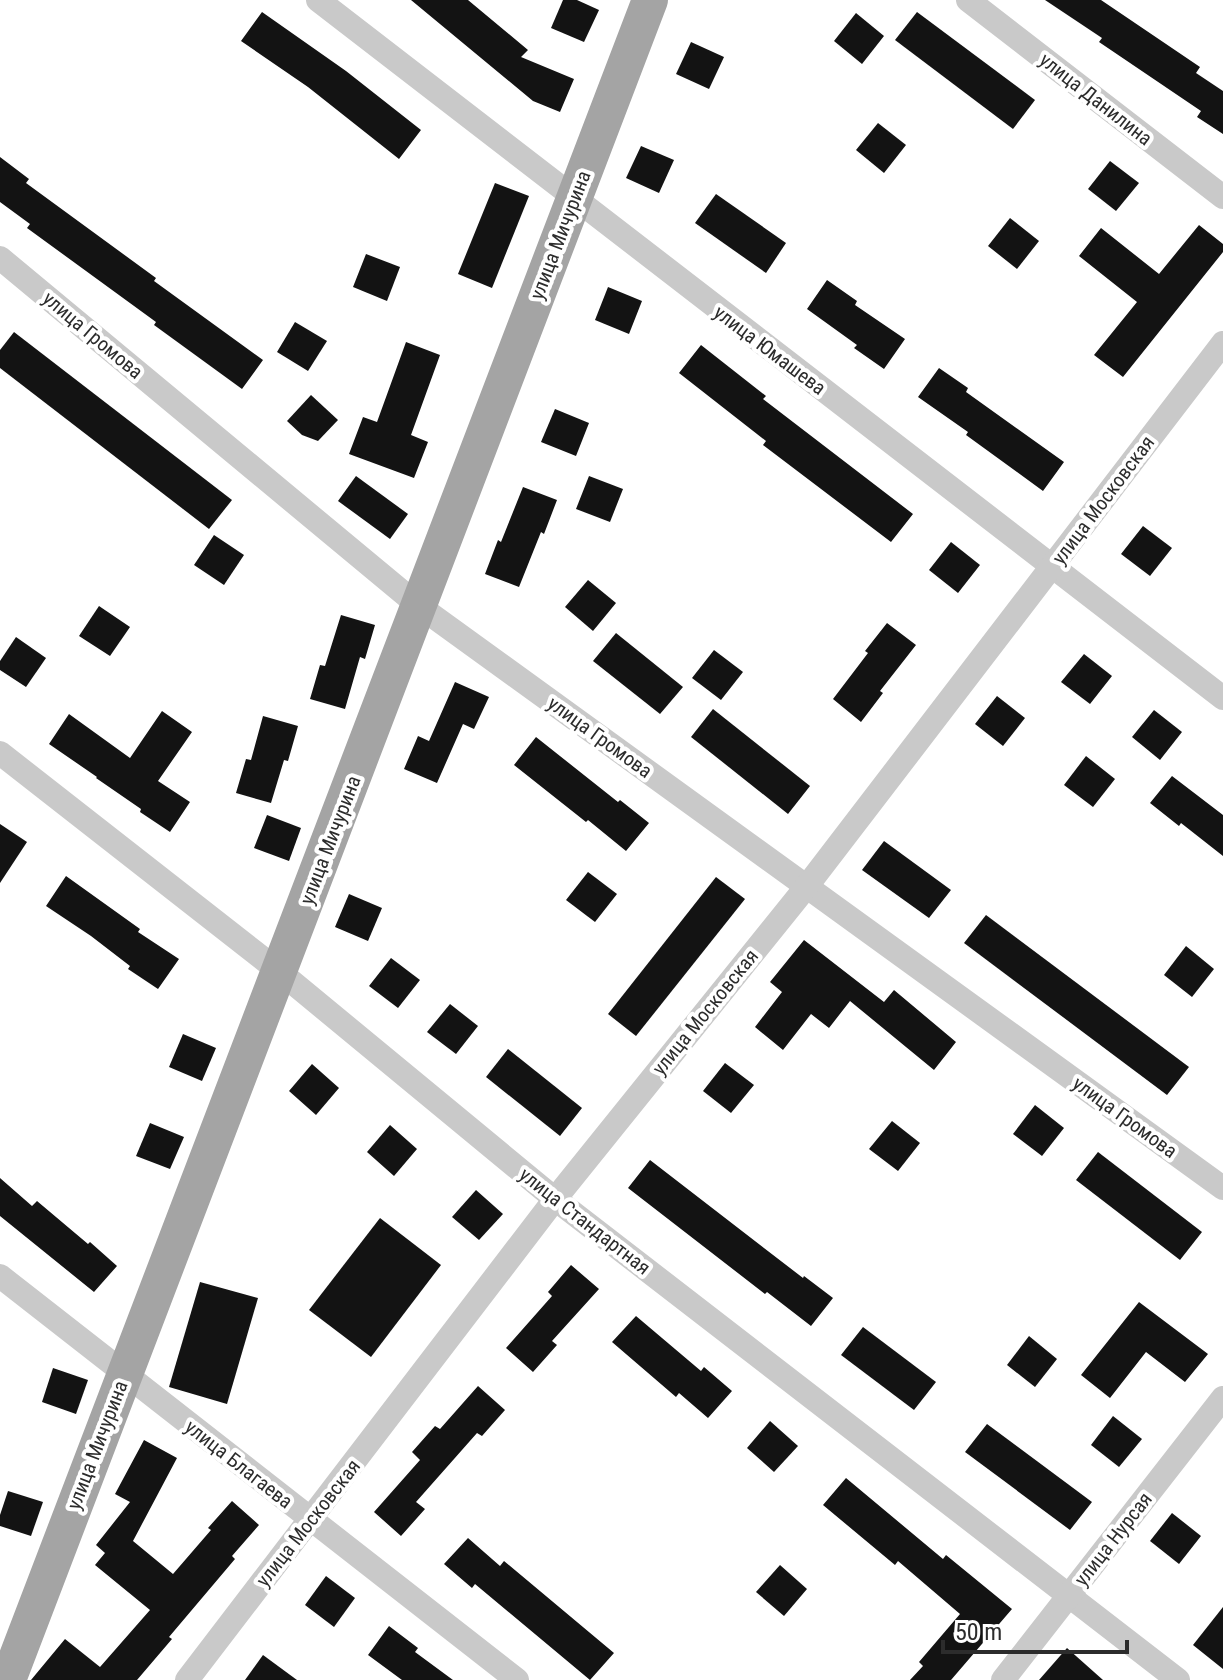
<svg xmlns="http://www.w3.org/2000/svg" width="1223" height="1680" viewBox="0 0 1223 1680" font-family="'Roboto Condensed',sans-serif">
  <rect width="100%" height="100%" fill="#fff"/>
  <g fill="#131313">
    <polygon points="411,0 468,0 528,50 521,57 574,79 560,112 533,101"/>
    <polygon points="563,0 577,0 599,10 584,42 551,28"/>
    <polygon points="1045,0 1101,0 1200,67 1196,73 1223,91 1223,134 1197,117 1201,111 1099,42 1102,38"/>
    <polygon points="262,12 346,71 421,130 399,159 308,87 241,41"/>
    <polygon points="917,12 1035,100 1013,129 895,40"/>
    <polygon points="856,13 884,36 862,64 834,41"/>
    <polygon points="691,42 724,57 709,89 676,74"/>
    <polygon points="878,123 906,145 884,173 856,150"/>
    <polygon points="641,146 674,160 659,193 626,178"/>
    <polygon points="0,157 29,179 26,183 156,278 154,281 263,360 242,389 154,325 156,322 27,228 30,224 0,202"/>
    <polygon points="1110,161 1139,183 1116,211 1088,189"/>
    <polygon points="495,183 529,196 492,288 458,274"/>
    <polygon points="716,194 786,243 766,273 695,223"/>
    <polygon points="1010,218 1039,241 1017,269 988,246"/>
    <polygon points="1199,225 1223,244 1223,252 1123,377 1094,355 1137,302 1079,256 1101,228 1159,274"/>
    <polygon points="366,254 400,267 387,301 353,287"/>
    <polygon points="827,280 857,301 855,305 905,339 884,369 854,348 857,345 807,309"/>
    <polygon points="608,287 642,301 629,334 595,320"/>
    <polygon points="295,322 327,341 308,371 277,352"/>
    <polygon points="14,332 232,500 209,529 0,368 0,350"/>
    <polygon points="406,342 440,355 411,435 428,442 414,478 349,454 363,417 377,422"/>
    <polygon points="701,345 766,396 763,399 913,514 891,542 763,445 766,441 679,373"/>
    <polygon points="939,368 968,388 966,392 1064,462 1043,491 966,435 968,432 918,397"/>
    <polygon points="311,395 338,420 318,441 302,435 287,421"/>
    <polygon points="555,409 589,423 576,456 541,442"/>
    <polygon points="356,476 408,514 390,539 338,501"/>
    <polygon points="589,476 623,489 610,522 576,509"/>
    <polygon points="523,487 557,500 544,534 541,532 519,587 485,574 498,540 501,542"/>
    <polygon points="1143,526 1172,548 1150,576 1121,554"/>
    <polygon points="214,535 244,555 224,585 194,565"/>
    <polygon points="951,542 980,565 958,593 929,570"/>
    <polygon points="588,580 616,603 593,631 565,607"/>
    <polygon points="99,606 130,627 110,656 79,636"/>
    <polygon points="341,615 375,625 365,659 360,657 345,709 310,699 320,665 325,666"/>
    <polygon points="887,623 916,645 880,691 883,693 861,722 833,699 868,653 865,651"/>
    <polygon points="616,633 683,687 660,714 593,661"/>
    <polygon points="16,637 46,658 26,687 0,670 0,661"/>
    <polygon points="714,650 743,672 721,700 692,678"/>
    <polygon points="1084,654 1112,676 1090,704 1061,682"/>
    <polygon points="455,682 489,697 474,729 463,724 437,783 404,769 418,736 429,741"/>
    <polygon points="997,696 1025,718 1003,746 975,724"/>
    <polygon points="713,709 810,786 788,814 691,737"/>
    <polygon points="1154,710 1182,732 1160,760 1132,737"/>
    <polygon points="162,711 192,732 158,781 190,802 170,832 140,812 141,809 96,778 97,777 49,744 69,714 130,758"/>
    <polygon points="263,716 298,726 288,761 284,760 271,803 236,793 246,759 251,760"/>
    <polygon points="536,737 618,802 620,800 649,823 626,851 588,820 586,822 514,765"/>
    <polygon points="1086,756 1115,779 1093,807 1064,785"/>
    <polygon points="1172,776 1223,815 1223,856 1181,823 1179,826 1150,803"/>
    <polygon points="267,815 301,828 289,861 254,848"/>
    <polygon points="0,824 27,842 0,883"/>
    <polygon points="884,841 951,890 929,918 862,870"/>
    <polygon points="588,872 617,894 595,922 566,900"/>
    <polygon points="66,876 140,929 138,932 179,959 158,989 128,969 130,966 91,936 46,906"/>
    <polygon points="716,877 745,899 636,1036 608,1014"/>
    <polygon points="349,894 382,908 368,941 335,927"/>
    <polygon points="986,915 1189,1067 1167,1095 964,943"/>
    <polygon points="804,940 884,1002 894,990 956,1042 934,1070 850,1001 829,1028 811,1014 783,1050 755,1027 782,992 770,982"/>
    <polygon points="1186,946 1214,969 1192,997 1164,975"/>
    <polygon points="391,958 420,980 398,1008 369,986"/>
    <polygon points="450,1004 478,1026 456,1054 427,1032"/>
    <polygon points="183,1034 216,1048 202,1081 169,1067"/>
    <polygon points="508,1049 582,1108 560,1136 486,1077"/>
    <polygon points="725,1063 754,1085 731,1113 703,1091"/>
    <polygon points="312,1064 339,1088 316,1115 289,1091"/>
    <polygon points="1035,1105 1064,1128 1042,1156 1013,1134"/>
    <polygon points="892,1121 920,1143 898,1171 869,1149"/>
    <polygon points="150,1123 184,1137 170,1169 136,1156"/>
    <polygon points="390,1125 417,1149 394,1176 367,1152"/>
    <polygon points="1098,1152 1202,1232 1180,1260 1076,1180"/>
    <polygon points="650,1160 803,1278 804,1276 833,1298 811,1326 767,1292 765,1294 628,1188"/>
    <polygon points="0,1178 32,1206 37,1201 88,1244 90,1242 117,1266 94,1292 0,1216"/>
    <polygon points="476,1190 503,1214 479,1240 452,1217"/>
    <polygon points="380,1218 441,1265 371,1357 309,1310"/>
    <polygon points="571,1265 599,1289 552,1341 557,1345 533,1372 506,1348 552,1296 548,1292"/>
    <polygon points="200,1282 258,1298 227,1404 169,1387"/>
    <polygon points="1139,1302 1208,1354 1185,1382 1146,1352 1110,1398 1081,1375"/>
    <polygon points="636,1316 701,1371 704,1367 732,1391 708,1418 679,1393 676,1397 612,1342"/>
    <polygon points="863,1327 936,1382 914,1410 841,1355"/>
    <polygon points="1029,1336 1057,1359 1035,1387 1007,1365"/>
    <polygon points="53,1368 88,1380 76,1414 42,1402"/>
    <polygon points="478,1386 505,1410 482,1436 477,1433 416,1502 425,1509 401,1536 374,1512 420,1460 412,1452 435,1426 440,1429"/>
    <polygon points="1113,1416 1142,1439 1119,1467 1091,1445"/>
    <polygon points="770,1421 798,1446 774,1472 747,1448"/>
    <polygon points="987,1424 1092,1502 1070,1530 965,1452"/>
    <polygon points="144,1440 177,1458 133,1541 173,1574 211,1530 208,1528 232,1501 259,1525 232,1556 235,1559 169,1637 172,1639 137,1680 31,1680 65,1639 100,1667 150,1610 95,1565 105,1553 96,1545 130,1502 115,1494"/>
    <polygon points="846,1478 943,1559 946,1555 1012,1609 951,1680 910,1680 923,1666 919,1662 960,1614 898,1561 895,1565 823,1505"/>
    <polygon points="8,1491 43,1502 31,1536 0,1526 0,1515"/>
    <polygon points="1172,1513 1201,1536 1179,1564 1150,1541"/>
    <polygon points="468,1538 500,1566 504,1561 614,1653 590,1680 475,1584 472,1588 444,1564"/>
    <polygon points="780,1565 807,1589 784,1616 756,1592"/>
    <polygon points="326,1576 355,1598 334,1627 305,1605"/>
    <polygon points="1223,1607 1223,1669 1193,1645"/>
    <polygon points="389,1626 418,1648 415,1652 453,1680 402,1680 368,1655"/>
    <polygon points="1067,1648 1103,1680 1039,1680"/>
    <polygon points="263,1655 297,1680 245,1680"/>
  </g>
  <g fill="none" stroke-linecap="round" stroke-linejoin="round">
    <g stroke="#c9c9c9" stroke-width="24">
      <polyline points="318,0 1223,698"/>
      <polyline points="968,0 1223,197"/>
      <polyline points="0,258 419,606 1223,1188"/>
      <polyline points="0,753 280,972 555,1199 1178,1680"/>
      <polyline points="0,1276 517,1680"/>
      <polyline points="187,1680 555,1199 807,886 1223,343"/>
      <polyline points="1003,1680 1223,1398"/>
    </g>
    <polyline stroke="#a4a4a4" stroke-width="36" points="8,1680 650,0"/>
  </g>
  <g text-anchor="middle" stroke-width="8" stroke-linejoin="round" paint-order="stroke">
    <g font-size="20" fill="#2c2c2c" stroke="#fff">
      <text transform="translate(1096 99) rotate(38)" y="7">улица Данилина</text>
      <text transform="translate(560 235) rotate(-69)" y="7">улица Мичурина</text>
      <text transform="translate(93 335) rotate(40)" y="7">улица Громова</text>
      <text transform="translate(770 350) rotate(37)" y="7">улица Юмашева</text>
      <text transform="translate(1103 500) rotate(-53)" y="7">улица Московская</text>
      <text transform="translate(600 737) rotate(36)" y="7">улица Громова</text>
      <text transform="translate(330 840) rotate(-69)" y="7">улица Мичурина</text>
      <text transform="translate(705 1012) rotate(-51)" y="7">улица Московская</text>
      <text transform="translate(1125 1117) rotate(36)" y="7">улица Громова</text>
      <text transform="translate(585 1221) rotate(38)" y="7">улица Стандартная</text>
      <text transform="translate(97 1445) rotate(-69)" y="7">улица Мичурина</text>
      <text transform="translate(239 1464) rotate(38)" y="7">улица Благаева</text>
      <text transform="translate(308 1523) rotate(-52)" y="7">улица Московская</text>
      <text transform="translate(1113 1539) rotate(-52)" y="7">улица Нурсая</text>
    </g>
  </g>
  <path d="M943 1640v12h184v-12" fill="none" stroke="#2c2c2c" stroke-width="4"/>
  <text x="955" y="1640" font-size="24" fill="#2c2c2c" stroke="#ffffff" stroke-width="6" paint-order="stroke">50 m</text>
</svg>
